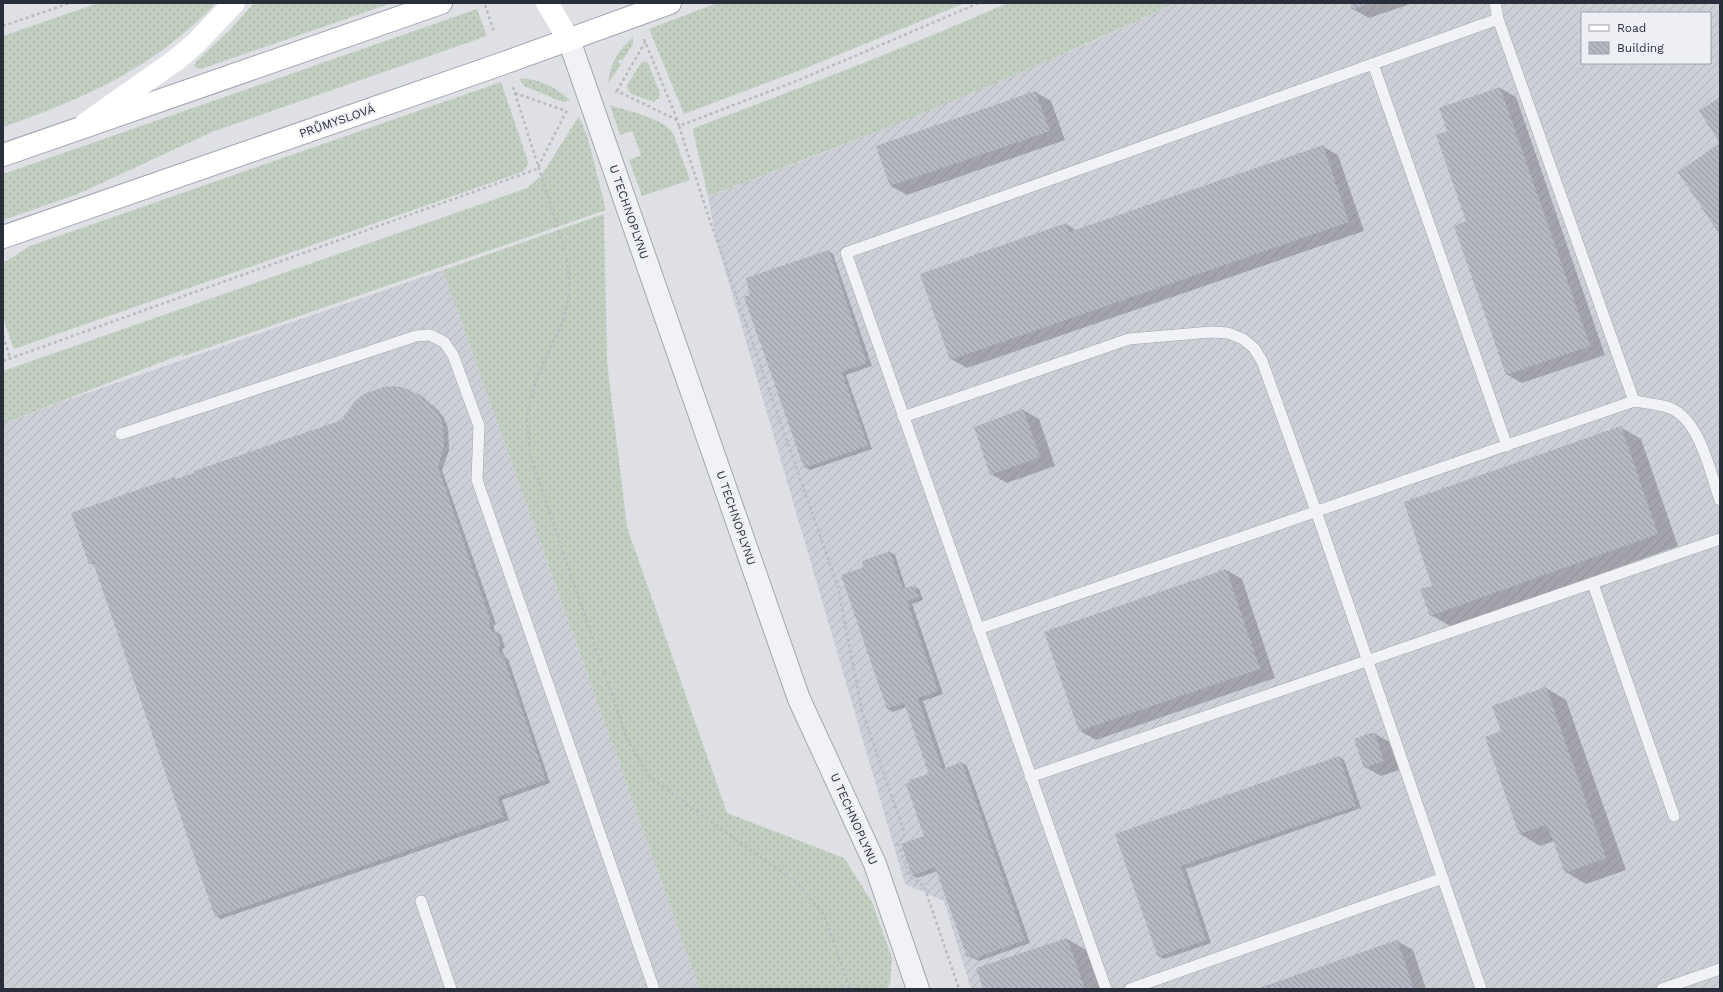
<svg xmlns="http://www.w3.org/2000/svg" width="1723" height="992" viewBox="0 0 1723 992" font-family="'Work Sans',sans-serif">
  <defs>
    <pattern id="industrial-furrows" width="10" height="10" patternUnits="userSpaceOnUse"><rect width="10" height="10" fill="#cdcfd7"/><path d="M-1 1l2-2M0 10L10 0M9 11l2-2" fill="none" stroke="#b0b2b9"/></pattern>
    <pattern id="grass-dots" width="8" height="8" patternUnits="userSpaceOnUse"><rect width="8" height="8" fill="#c2cfc0"/><path d="M2 2h.1M6 6h.1" fill="none" stroke="#a7b2a6" stroke-width="1.8" stroke-linecap="round"/></pattern>
    <pattern id="building-back-hatch" width="6" height="6" patternUnits="userSpaceOnUse"><rect width="6" height="6" fill="#b6b9c2"/><path d="M-1 5l2 2M0 0l6 6M5-1l2 2" fill="none" stroke="#94979f"/></pattern>
  </defs>
  <rect width="100%" height="100%" fill="#dee0e6"/>
  <g fill="url(#industrial-furrows)" fill-rule="evenodd">
    <path d="M1175 3H1720V989H971L944 901 905 884 716 239 708 196 818 155 1097 40ZM1582 13H1710V63H1582Z"/>
    <polygon points="443,270 700,989 3,989 3,424 61,402"/>
  </g>
  <g fill="url(#grass-dots)">
    <path d="M98 3H216C209 11 200 19 192 26 138 75 72 103 3 127V36Z"/>
    <polygon points="254,3 392,3 201,69 196,68 194,65 196,62 231,29"/>
    <polygon points="717,3 965,3 806,68 684,114 649,29"/>
    <path d="M1008 3H1175C1023 75 866 137 708 196L693 131 694 128C800 88 905 48 1008 3Z"/>
    <polygon points="477,9 487,36 212,132 78,194 3,220 3,174"/>
    <path d="M633 37V44L622 61 620 59 618 62 621 64 608 84C610 64 618 50 633 37Z"/>
    <polygon points="645,61 648,63 660,93 659,98 654,102 631,94 627,88 627,85 641,63"/>
    <path d="M519 78C540 79 555 87 570 100L564 102 560 101 524 86Z"/>
    <polygon points="501,82 528,162 527,166 522,172 14,349 3,318 3,263 30,246"/>
    <path d="M610 105C627 111 664 118 673 133L690 180 642 196 629 160 641 155 632 131 620 135Z"/>
    <polygon points="579,116 588,139 606,210 181,357 185,353 3,424 3,371 527,188 541,176"/>
    <polygon points="604,214 607,362 627,527 727,813 844,858 872,902 892,958 890,984 887,989 700,989 443,270"/>
  </g>
  <g fill="#0003">
    <polygon points="1351,3 1413,3 1369,18 1353,9"/>
    <polygon points="1500,88 1516,97 1605,355 1522,383 1506,374 1467,222 1448,132"/>
    <polygon points="1035,92 1051,101 1065,140 907,195 891,186 878,147"/>
    <polygon points="1322,146 1338,155 1364,231 967,368 951,359 1066,224 1077,231"/>
    <polygon points="828,251 833,254 872,366 846,375 872,449 810,470 805,467 752,295"/>
    <polygon points="424,398 437,409 444,418 448,428 449,450 442,470 496,624 493,625 495,631 501,635 505,648 502,649 505,657 508,659 550,783 502,800 509,820 221,919 216,916 95,566 90,563 175,478 178,480"/>
    <polygon points="1023,410 1039,419 1055,466 1007,483 991,474"/>
    <polygon points="1620,427 1641,439 1678,546 1452,627 1431,615 1433,587"/>
    <polygon points="890,552 895,555 906,589 914,586 919,589 923,600 912,604 943,694 923,701 946,769 962,763 967,766 1030,943 979,961 968,956 938,871 917,878 912,875 926,837 930,774 906,707 893,712 888,709 865,568"/>
    <polygon points="1226,570 1242,579 1275,678 1096,740 1080,731"/>
    <polygon points="1546,688 1566,700 1626,870 1586,884 1566,872 1554,841 1540,846 1520,834 1486,738 1502,732"/>
    <polygon points="1374,733 1389,742 1399,770 1381,776 1365,767"/>
    <polygon points="1339,757 1344,760 1361,808 1186,869 1211,943 1164,959 1158,956 1116,835"/>
    <polygon points="1067,939 1088,951 1101,989 984,989"/>
    <polygon points="1397,941 1413,950 1426,989 1258,989"/>
  </g>
  <g fill="url(#building-back-hatch)">
    <polygon points="1350,3 1371,3 1352,10"/>
    <polygon points="1500,87 1590,346 1506,375 1454,226 1466,221 1436,135 1447,131 1439,108"/>
    <polygon points="1035,91 1050,131 890,186 876,146"/>
    <polygon points="1720,97 1720,235 1678,172 1720,143 1699,111"/>
    <polygon points="1323,145 1349,222 950,360 920,274 1066,223 1069,232"/>
    <polygon points="829,250 867,363 842,372 868,446 804,468 744,297 750,295 746,278"/>
    <polygon points="394,386 405,388 424,397 439,414 443,425 444,447 438,467 491,622 489,622 492,632 496,631 501,645 497,647 501,656 503,655 546,780 497,797 504,817 215,917 93,562 89,564 71,513 175,477 176,479 195,473 194,471 342,420 354,402 362,395 383,387"/>
    <polygon points="1023,409 1040,457 990,475 974,427"/>
    <polygon points="1621,426 1658,534 1430,616 1420,589 1432,586 1404,502"/>
    <polygon points="890,551 903,589 914,585 919,597 907,601 938,691 918,698 942,768 943,769 962,762 1025,940 973,959 972,955 967,957 935,867 912,876 901,844 924,836 906,784 911,782 910,780 929,774 904,703 887,709 841,575 864,567 862,561"/>
    <polygon points="1226,569 1260,669 1079,731 1044,632"/>
    <polygon points="1546,687 1606,858 1565,873 1547,825 1519,834 1485,737 1501,731 1492,706"/>
    <polygon points="1374,732 1384,761 1364,768 1354,739"/>
    <polygon points="1339,756 1356,806 1181,866 1206,940 1158,957 1115,834"/>
    <polygon points="1067,938 1085,989 983,989 976,968"/>
    <polygon points="1397,940 1414,989 1256,989"/>
  </g>
  <g fill="none" stroke-linecap="round" stroke-linejoin="round">
    <defs>
      <g id="lane">
        <path d="M1498 19 1634 401C1646 403 1658 404 1670 408 1700 420 1710 472 1720 500"/>
        <polyline points="1373,64 1507,446"/>
        <polyline points="903,417 1129,339 1211,332 1228,333 1243,339 1254,348 1262,361 1316,511 1481,989"/>
        <polyline points="121,434 416,336 430,335 444,342 453,355 479,426 477,480 654,989"/>
        <polyline points="1593,584 1674,816"/>
        <polyline points="978,629 1634,401"/>
        <polyline points="1030,777 1720,539"/>
        <polyline points="421,901 451,989"/>
        <polyline points="1106,989 846,253 1498,19 1495,3"/>
        <polyline points="1130,989 1443,878"/>
        <polyline points="1662,989 1720,969"/>
      </g>
      <polyline id="street" points="569,40 799,699 875,864 918,989"/>
      <g id="primary">
        <polyline points="3,155 441,3"/>
        <polyline points="3,237 504,63 670,3"/>
      </g>
    </defs>
    <use href="#lane" stroke="#a4a7af" stroke-width="12"/>
    <use href="#street" stroke="#a4a7af" stroke-width="24"/>
    <use href="#primary" stroke="#9fa4b0" stroke-width="24"/>
    <g stroke="#b9bbc1" stroke-width="2.5" stroke-dasharray="3 3" stroke-linecap="butt">
      <polyline points="485,5 494,32"/>
      <polyline points="3,26 70,3"/>
      <polyline points="644,39 677,119"/>
      <polyline points="513,87 567,257 570,290 563,321 536,380 527,413 530,455 627,739 649,776 681,800 798,884 824,915 850,989"/>
      <polyline points="617,91 645,42"/>
      <polyline points="615,92 617,91 677,120 679,126 794,82 979,3"/>
      <polyline points="515,93 566,111"/>
      <polyline points="679,126 708,215 838,587 862,711 905,834 898,844 910,877 924,886 959,989"/>
      <polyline points="3,336 10,358"/>
      <polyline points="3,361 537,169 567,110"/>
    </g>
    <use href="#lane" stroke="#f1f2f5" stroke-width="11"/>
    <use href="#street" stroke="#f1f2f5" stroke-width="22"/>
    <g stroke="#fff" stroke-width="22">
      <polyline points="547,3 569,40"/>
      <polyline points="85,124 176,60 196,43 234,3"/>
    </g>
    <use href="#primary" stroke="#fff" stroke-width="22"/>
  </g>
  <g text-anchor="middle" stroke-width="4" stroke-linejoin="round" paint-order="stroke">
    <g font-size="12" fill="#292e3b" stroke="#eeeff4">
      <text transform="translate(337 121) rotate(-19)" y="4">PRŮMYSLOVÁ</text>
      <text transform="translate(629 212) rotate(71)" y="4">U TECHNOPLYNU</text>
      <text transform="translate(736 518) rotate(71)" y="4">U TECHNOPLYNU</text>
      <text transform="translate(854 819) rotate(66)" y="4">U TECHNOPLYNU</text>
    </g>
  </g>
  <rect width="1723" height="992" fill="none" stroke="#292e3b" stroke-width="8"/>
  <rect x="1581" y="12" width="130" height="52" fill="#eeeff4" stroke="#9fa2aa"/>
  <rect x="1589" y="25" width="20" height="6" fill="#ffffff" stroke="#9fa2aa"/>
  <text x="1617" y="32" font-size="12" fill="#292e3b">Road</text>
  <rect x="1589" y="42" width="20" height="12" fill="url(#building-back-hatch)" stroke="#9fa2aa"/>
  <text x="1617" y="52" font-size="12" fill="#292e3b">Building</text>
</svg>
